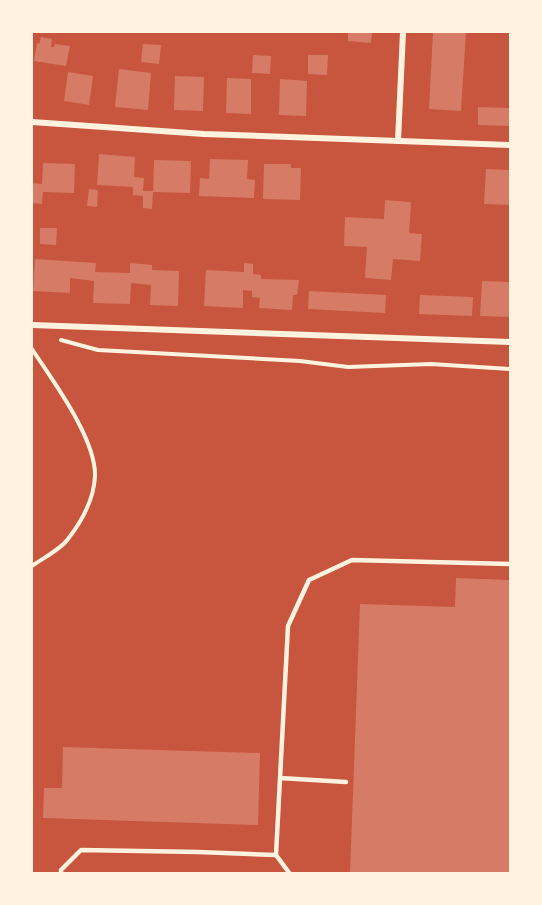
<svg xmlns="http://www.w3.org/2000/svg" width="542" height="905" viewBox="0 0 542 905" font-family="'Public Sans',sans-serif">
  <rect width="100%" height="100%" fill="#c8553d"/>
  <g fill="#d67c66">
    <polygon points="348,32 372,32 371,43 348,41"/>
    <polygon points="433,32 466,32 461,111 429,109"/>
    <polygon points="41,37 52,39 51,47 54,47 55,44 70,46 66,66 34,61 37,43 39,44"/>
    <polygon points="143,44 161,45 159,64 141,62"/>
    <polygon points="253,55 271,56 270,74 252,73"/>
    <polygon points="308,55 328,55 327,75 308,74"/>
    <polygon points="119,69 151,73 148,110 115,107"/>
    <polygon points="68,72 93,76 89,105 64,101"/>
    <polygon points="175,76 204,77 203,111 174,110"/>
    <polygon points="227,78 251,79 251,114 226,113"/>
    <polygon points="280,79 307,81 306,116 279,115"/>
    <polygon points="478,107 510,108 510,126 478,125"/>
    <polygon points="99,154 135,157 134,177 144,178 143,191 153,191 152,209 143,208 143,196 133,195 133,187 97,185"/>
    <polygon points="210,159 248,160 247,179 255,180 254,198 199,196 200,178 209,179"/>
    <polygon points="154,160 191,161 190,193 153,192"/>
    <polygon points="43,163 75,164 74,193 43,192 42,204 32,203 32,183 42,184"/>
    <polygon points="264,164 291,164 291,168 301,168 300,200 263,199"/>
    <polygon points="486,169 510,170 510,205 484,204"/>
    <polygon points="89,189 98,190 97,207 87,206"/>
    <polygon points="385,200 411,202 409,233 422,234 420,261 393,259 391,280 365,278 367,247 344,246 345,217 384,219"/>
    <polygon points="40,228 57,228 56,245 40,244"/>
    <polygon points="35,259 96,263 95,272 130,273 130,263 152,265 152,270 179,271 178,306 150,305 151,285 131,283 130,304 93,303 94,281 70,278 70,293 33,291"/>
    <polygon points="244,263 253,264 253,274 261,275 261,279 299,280 297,295 293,295 292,310 259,308 260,298 252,297 252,291 243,290 243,308 204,306 206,270 244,272"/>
    <polygon points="482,281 510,282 510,317 480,316"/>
    <polygon points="309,291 386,295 385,313 308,309"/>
    <polygon points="420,295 473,297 472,316 419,314"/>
    <polygon points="456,578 510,580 510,874 350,874 360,604 455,607"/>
    <polygon points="63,747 260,753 258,825 43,818 44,788 62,788"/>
  </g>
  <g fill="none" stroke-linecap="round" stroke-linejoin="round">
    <g stroke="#fff3e0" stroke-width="4">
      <polyline points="61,340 98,350 300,361 348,367 431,364 510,369"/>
      <path d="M32 349C52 380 96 438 95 476 94 498 82 521 68 539 60 550 43 558 32 566"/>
    </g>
    <g stroke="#fff3e0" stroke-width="4.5">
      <polyline points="280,778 346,782"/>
      <polyline points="61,874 61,870 81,850 198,852 276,855"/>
      <polyline points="290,874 276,855 288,626 309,580 352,560 510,564"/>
    </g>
    <g stroke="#fff3e0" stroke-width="6">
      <polyline points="32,122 204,134 510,145"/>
      <polyline points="398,141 403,32"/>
      <polyline points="32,325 510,342"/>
    </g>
  </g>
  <rect width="542" height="905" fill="none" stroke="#fff3e0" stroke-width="66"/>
</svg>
